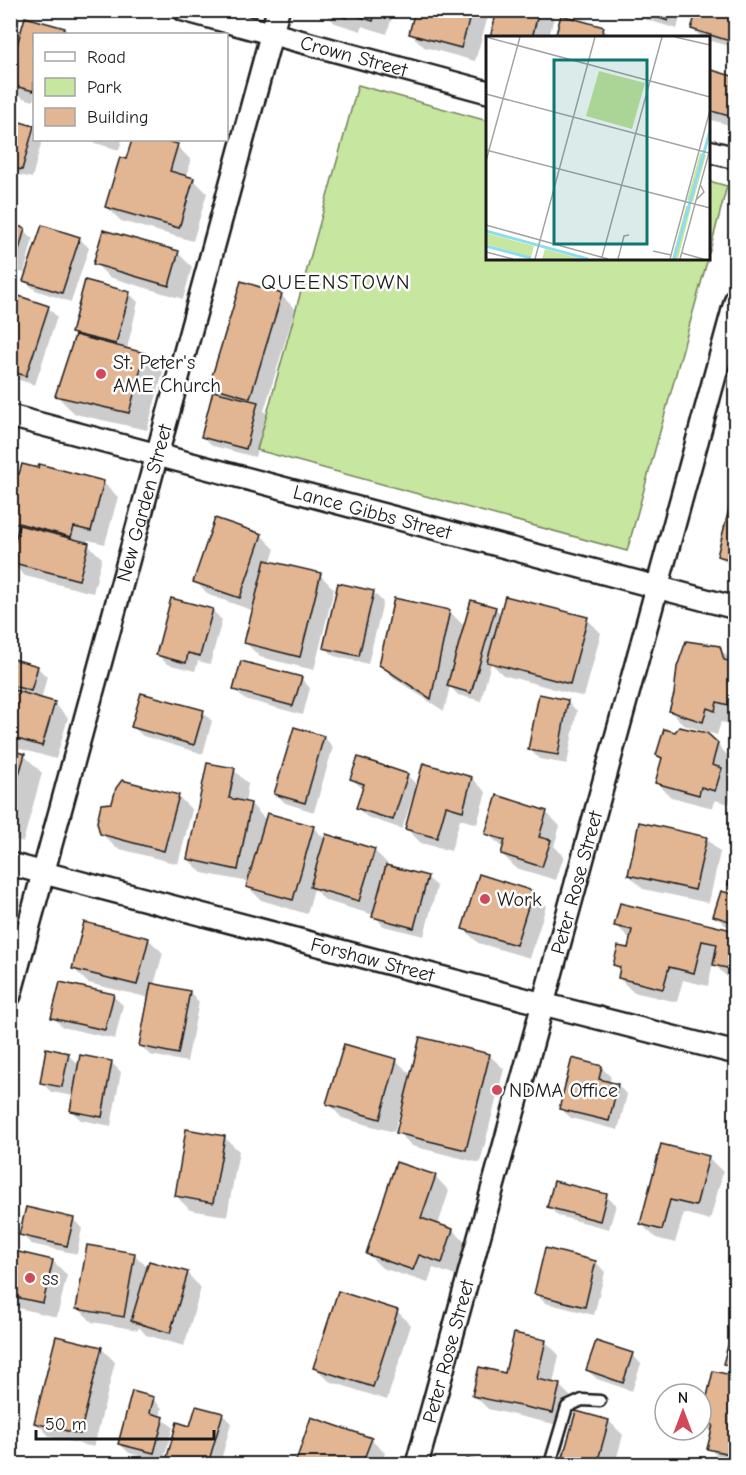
<svg xmlns="http://www.w3.org/2000/svg" width="746" height="1475" viewBox="0 0 746 1475" font-family="'Comic Neue',sans-serif">
  <rect width="100%" height="100%" fill="#fff"/>
  <filter id="ink" filterUnits="userSpaceOnUse"><feTurbulence type="fractalNoise" baseFrequency=".0167" numOctaves="2"/><feDisplacementMap in="SourceGraphic" scale="12" xChannelSelector="R" yChannelSelector="G"/><feConvolveMatrix kernelMatrix="1 2 1 2 8 2 1 2 1" color-interpolation-filters="sRGB"/></filter>
  <g filter="url(#ink)">
    <g fill="#c7e69f" stroke="#72815e" stroke-width="1.5">
      <polygon points="358,85 488,121 488,258 708,258 627,551 257,450"/>
      <polygon points="709,181 727,186 709,254 708,181"/>
    </g>
    <g fill="#0003">
      <polygon points="322,10 394,10 387,34 362,26 361,31 335,23"/>
      <polygon points="417,10 490,10 475,61 424,47 410,33"/>
      <polygon points="498,10 547,10 554,17 549,38 492,38"/>
      <polygon points="631,10 682,10 677,29 638,17"/>
      <polygon points="699,10 724,10 736,14 736,48 708,40 708,38 702,38 693,29"/>
      <polygon points="10,11 20,21 10,54"/>
      <polygon points="26,19 64,29 69,34 34,34 34,101 23,98 10,86 10,76"/>
      <polygon points="603,29 612,38 556,38"/>
      <polygon points="708,71 736,79 736,127 708,119"/>
      <polygon points="10,121 34,127 34,140 42,140 32,178 10,173"/>
      <polygon points="91,140 122,140 119,150 95,143"/>
      <polygon points="134,140 156,140 177,146 191,160 186,177 193,179 207,193 193,241 121,221 107,207 127,161"/>
      <polygon points="10,226 24,230 33,239 24,273 10,270"/>
      <polygon points="79,238 89,248 71,302 35,290 25,281"/>
      <polygon points="178,253 192,267 183,299 109,277 95,263"/>
      <polygon points="129,293 138,302 127,349 144,354 163,372 147,430 75,414 57,396 76,336 73,332"/>
      <polygon points="281,295 295,309 264,411 266,413 255,457 213,446 203,437 220,395 211,386"/>
      <polygon points="48,307 57,317 35,385 10,377 10,317"/>
      <polygon points="40,466 104,483 118,497 105,544 88,540 87,544 102,558 93,593 25,576 11,562 13,554 10,553 10,473 20,476 39,470"/>
      <polygon points="736,503 736,571 719,556"/>
      <polygon points="261,535 275,549 270,563 320,575 334,589 314,670 260,657 246,643 254,611 209,595 195,581"/>
      <polygon points="373,592 383,602 368,664 334,656 325,647"/>
      <polygon points="495,608 502,615 587,619 601,633 584,697 503,675 491,663 481,701 458,695 450,686 444,711 395,679 381,664 449,611 465,627"/>
      <polygon points="212,610 222,620 210,664 198,661 195,671 167,664 157,654"/>
      <polygon points="719,648 736,665 736,716 731,715 729,724 721,722 717,735 684,725 670,711"/>
      <polygon points="10,660 37,667 47,677 41,700 54,703 68,718 56,759 10,746"/>
      <polygon points="301,678 310,688 303,715 244,699 235,690"/>
      <polygon points="567,701 577,711 567,764 539,759 530,749"/>
      <polygon points="203,712 212,721 203,754 143,736 133,727"/>
      <polygon points="324,737 333,747 314,812 285,803 276,794"/>
      <polygon points="717,744 731,759 727,775 735,783 729,804 715,800 713,808 671,797 657,783 663,760 658,755"/>
      <polygon points="10,751 24,755 42,773 23,842 10,838"/>
      <polygon points="234,770 248,784 245,803 251,804 266,820 313,827 326,840 374,850 388,864 387,867 427,877 437,887 424,936 383,926 374,915 326,901 314,889 307,914 261,900 247,886 249,882 202,873 188,859"/>
      <polygon points="407,775 418,786 472,778 486,792 477,824 460,819 451,851 421,843 407,829 416,793 414,793 402,829 367,817 357,808 363,789 352,779"/>
      <polygon points="178,796 192,810 178,864 116,848 101,833"/>
      <polygon points="546,812 560,826 554,846 564,856 556,880 516,868 502,854 504,848 487,834"/>
      <polygon points="706,838 720,852 709,903 643,889 629,875"/>
      <polygon points="532,892 546,906 530,958 478,943 464,929"/>
      <polygon points="736,897 736,929 725,925 715,916"/>
      <polygon points="616,925 736,933 736,980 728,978 713,963 708,986 683,980 677,1002 633,992 619,978 621,971 615,964 629,950 631,940"/>
      <polygon points="148,939 163,953 154,985 190,992 199,1002 187,1062 150,1055 141,1046 150,998 88,983 74,969"/>
      <polygon points="113,996 123,1005 115,1039 62,1027 53,1017"/>
      <polygon points="68,1055 80,1066 112,1063 121,1072 111,1126 81,1120 71,1111 74,1096 51,1092 42,1083"/>
      <polygon points="489,1055 504,1069 480,1163 412,1146 398,1132 405,1102 403,1101 394,1132 342,1118 328,1103 396,1060 412,1076"/>
      <polygon points="601,1067 611,1077 609,1083 618,1085 627,1095 618,1130 571,1118 561,1109"/>
      <polygon points="224,1137 239,1151 227,1216 190,1210 176,1196"/>
      <polygon points="662,1146 709,1158 723,1172 710,1220 684,1213 675,1243 656,1238 641,1224"/>
      <polygon points="435,1176 449,1191 438,1225 453,1230 467,1244 456,1276 433,1268 428,1283 382,1268 368,1254"/>
      <polygon points="606,1196 616,1205 609,1229 558,1216 549,1207"/>
      <polygon points="73,1219 82,1228 77,1254 31,1244 21,1234"/>
      <polygon points="10,1252 53,1261 67,1275 57,1317 10,1306"/>
      <polygon points="135,1255 148,1268 187,1273 201,1288 184,1346 146,1335 139,1327 138,1330 92,1322 78,1308"/>
      <polygon points="596,1262 605,1272 594,1315 545,1303 535,1293"/>
      <polygon points="397,1311 411,1325 387,1400 329,1381 315,1367"/>
      <polygon points="736,1322 736,1374 725,1364"/>
      <polygon points="545,1341 559,1355 553,1384 559,1385 573,1399 567,1427 488,1409 474,1395 506,1375"/>
      <polygon points="101,1348 115,1362 94,1447 50,1437 36,1422"/>
      <polygon points="632,1354 641,1364 632,1391 597,1379 587,1370"/>
      <polygon points="736,1378 736,1464 725,1464 709,1448 713,1433 702,1422"/>
      <polygon points="153,1399 162,1408 160,1417 173,1427 163,1462 129,1453 119,1443"/>
      <polygon points="577,1413 609,1421 623,1435 615,1464 563,1464"/>
      <polygon points="222,1414 231,1423 220,1464 166,1464 178,1424 191,1428"/>
      <polygon points="312,1419 371,1439 385,1453 381,1464 297,1464"/>
    </g>
    <g fill="#e3b693" stroke="#1c1c1c" stroke-width="1.5">
      <polygon points="322,10 376,10 373,21 348,13 347,18"/>
      <polygon points="415,10 472,10 461,48 409,34"/>
      <polygon points="497,10 539,10 532,38 490,38"/>
      <polygon points="636,10 671,10 668,21"/>
      <polygon points="697,10 736,12 736,43 691,29"/>
      <polygon points="561,15 604,27 601,38 555,38"/>
      <polygon points="25,17 65,28 63,34 34,34 34,91 10,85 10,70"/>
      <polygon points="708,69 736,77 736,118 708,110"/>
      <polygon points="10,119 34,126 22,170 10,167"/>
      <polygon points="132,140 161,140 178,144 170,171 194,178 179,228 105,207 120,157 126,159"/>
      <polygon points="10,224 25,228 15,265 10,264"/>
      <polygon points="42,225 80,237 62,293 23,281"/>
      <polygon points="103,230 179,251 169,286 93,264"/>
      <polygon points="85,280 130,292 116,344 71,333"/>
      <polygon points="241,281 282,294 250,398 209,386"/>
      <polygon points="16,295 49,306 26,376 10,371 10,313"/>
      <polygon points="75,335 145,353 129,413 55,396"/>
      <polygon points="213,391 258,402 246,449 201,437"/>
      <polygon points="22,464 38,468 39,464 104,481 91,531 74,527 71,537 14,522 10,535 10,472 19,474"/>
      <polygon points="731,501 736,502 736,561 717,556"/>
      <polygon points="215,518 262,534 240,598 193,582"/>
      <polygon points="19,525 89,543 79,580 10,562"/>
      <polygon points="265,560 321,573 300,657 244,643"/>
      <polygon points="338,583 374,591 359,656 323,648"/>
      <polygon points="505,596 588,617 570,684 487,662"/>
      <polygon points="171,598 213,609 200,656 188,653 186,663 156,655"/>
      <polygon points="394,598 450,610 431,699 379,665"/>
      <polygon points="471,600 496,607 471,693 447,686"/>
      <polygon points="686,641 720,646 724,660 736,663 736,694 732,706 717,702 715,711 707,708 703,722 669,711 674,694 677,667"/>
      <polygon points="10,658 38,666 31,691 10,685"/>
      <polygon points="241,661 302,677 293,706 233,690"/>
      <polygon points="10,689 55,702 42,746 10,737"/>
      <polygon points="141,693 204,710 194,745 131,727"/>
      <polygon points="539,694 568,700 558,755 528,750"/>
      <polygon points="294,727 324,736 305,803 274,794"/>
      <polygon points="679,727 707,733 718,743 712,765 722,768 715,791 701,787 699,795 655,783 662,758 656,755 664,729 675,732"/>
      <polygon points="10,750 25,754 10,805"/>
      <polygon points="358,757 408,774 393,820 356,808 364,784 350,779"/>
      <polygon points="207,763 235,768 229,798 251,803 238,870 187,859"/>
      <polygon points="423,763 472,777 463,811 446,806 437,838 405,829"/>
      <polygon points="122,780 179,795 164,851 100,834 97,822 101,804 112,803 116,788"/>
      <polygon points="736,789 736,814 730,813"/>
      <polygon points="497,795 547,811 539,837 551,840 542,867 501,854 505,840 485,834"/>
      <polygon points="267,813 314,826 293,900 246,887"/>
      <polygon points="639,822 707,837 695,890 628,875"/>
      <polygon points="326,834 375,849 359,901 310,887"/>
      <polygon points="734,860 736,860 736,887 728,885"/>
      <polygon points="386,865 428,876 414,928 372,917"/>
      <polygon points="479,874 533,891 516,945 462,929"/>
      <polygon points="721,891 736,895 736,923 713,916"/>
      <polygon points="620,903 736,931 736,970 713,965 717,944 702,941 694,973 669,967 663,989 618,978 620,967 613,965 618,946 628,948 632,930 614,926"/>
      <polygon points="84,922 149,938 137,985 72,969"/>
      <polygon points="60,982 114,994 105,1030 51,1018"/>
      <polygon points="151,983 190,991 178,1054 139,1046"/>
      <polygon points="420,1037 490,1054 466,1150 396,1133"/>
      <polygon points="344,1044 397,1059 380,1119 326,1104"/>
      <polygon points="46,1048 69,1053 62,1087 40,1083"/>
      <polygon points="80,1055 112,1061 102,1117 70,1111"/>
      <polygon points="572,1058 602,1066 599,1079 618,1084 609,1121 559,1109"/>
      <polygon points="186,1129 225,1136 213,1203 175,1196"/>
      <polygon points="661,1144 709,1156 696,1206 670,1200 662,1230 640,1224"/>
      <polygon points="396,1162 436,1175 421,1218 453,1229 442,1263 419,1255 413,1270 366,1254"/>
      <polygon points="554,1181 607,1194 600,1221 547,1207"/>
      <polygon points="26,1207 74,1218 67,1246 19,1235"/>
      <polygon points="87,1245 135,1253 124,1317 76,1309"/>
      <polygon points="545,1248 596,1261 585,1307 534,1294"/>
      <polygon points="10,1250 53,1260 43,1303 10,1296"/>
      <polygon points="149,1261 188,1272 170,1333 131,1321"/>
      <polygon points="338,1291 398,1310 373,1387 313,1368"/>
      <polygon points="736,1316 736,1367 723,1364"/>
      <polygon points="514,1333 546,1340 537,1379 560,1384 553,1413 472,1396 479,1367 505,1373"/>
      <polygon points="56,1336 102,1347 80,1434 34,1423"/>
      <polygon points="596,1341 633,1353 623,1383 586,1370"/>
      <polygon points="713,1371 736,1376 736,1432 730,1454 707,1449 713,1425 701,1422"/>
      <polygon points="132,1391 154,1397 150,1413 164,1417 154,1453 118,1444"/>
      <polygon points="196,1406 223,1413 208,1464 165,1464 177,1422 190,1426"/>
      <polygon points="576,1411 609,1420 597,1464 561,1464"/>
      <polygon points="311,1417 372,1438 362,1464 295,1464"/>
      <polygon points="467,1459 491,1464 466,1464"/>
    </g>
    <g fill="none" stroke-linecap="round" stroke-linejoin="round">
      <defs>
        <polyline id="lane" points="550,1464 567,1407 582,1400 600,1401"/>
        <g id="street">
          <path id="s1" d="M184 10 488 92"/>
          <polyline points="708,151 736,158"/>
          <path id="s2" d="M10 416 736 608"/>
          <path id="s3" d="M10 864 543 1004 736 1053"/>
          <path id="s4" d="M10 995 278 10"/>
          <path id="s5" d="M417 1464 736 299"/>
        </g>
      </defs>
      <use href="#lane" stroke="#1c1c1c" stroke-width="15"/>
      <use href="#street" stroke="#1c1c1c" stroke-width="26"/>
      <use href="#lane" stroke="#fff" stroke-width="10"/>
      <use href="#street" stroke="#fff" stroke-width="21"/>
    </g>
  </g>
  <g fill="#d1495b" stroke="#fff" stroke-width="2">
    <circle cx="101" cy="374" r="6"/>
    <circle cx="485" cy="899" r="6"/>
    <circle cx="497" cy="1090" r="6"/>
    <circle cx="30" cy="1278" r="6"/>
  </g>
  <g text-anchor="middle" stroke-width="5" stroke-linejoin="round" paint-order="stroke">
    <g font-size="20" fill="#1c1c1c" stroke="#fff">
      <text dy="7" stroke="none"><textPath href="#s1" startOffset="176">Crown Street</textPath></text>
      <text dy="7" stroke="none"><textPath href="#s4" startOffset="510">New Garden Street</textPath></text>
      <text dy="7" stroke="none"><textPath href="#s2" startOffset="375">Lance Gibbs Street</textPath></text>
      <text dy="7" stroke="none"><textPath href="#s5" startOffset="603">Peter Rose Street</textPath></text>
      <text dy="7" stroke="none"><textPath href="#s3" startOffset="375">Forshaw Street</textPath></text>
      <text dy="7" stroke="none"><textPath href="#s5" startOffset="117">Peter Rose Street</textPath></text>
    </g>
    <g font-size="20" fill="#1c1c1c" stroke="#fff" text-anchor="start">
      <text x="113" y="369">St. Peter's<tspan x="113" dy="23">AME Church</tspan></text>
      <text x="497" y="906">Work</text>
      <text x="509" y="1097">NDMA Office</text>
      <text x="42" y="1285">ss</text>
    </g>
    <g font-size="21" letter-spacing="1.5" fill="#1c1c1c" stroke="#fff">
      <text x="336" y="289">QUEENSTOWN</text>
    </g>
  </g>
  <g transform="translate(486 36)">
    <rect width="224" height="224" fill="#fff"/>
    <path d="M113 35 159 47 146 93 100 80ZM214 117 220 119 207 166 201 164ZM200 170 205 171 192 223H186ZM0 197 48 210 45 221 0 208ZM59 213 95 223H56Z" fill="#c7e69f"/>
    <path fill="none" stroke="#8edded" stroke-width="3" d="M0 195 102 223M0 210 45 222M188 223 224 95"/>
    <path fill="none" stroke="#a4a4a4" stroke-width="1.5" d="M0 1 224 61M189 1 224 9M0 58 223 117M0 114 224 172M0 125 34 1M210 164 218 156 214 148M0 189 122 223M167 215 185 219M0 216 27 223M196 217 217 223M116 221 176 1M49 223 109 1M132 223 138 200 143 199M184 223 224 74M194 223 224 113"/>
    <path fill="#0f766e" fill-opacity="0.15" stroke="#0f766e" stroke-width="3" d="M68 24H161V208H68Z"/>
    <rect width="224" height="224" fill="none" stroke="#1c1c1c" stroke-width="3"/>
  </g>
  <rect width="746" height="1475" fill="none" stroke="#fff" stroke-width="36"/>
  <rect x="18" y="18" width="710" height="1439" fill="none" stroke="#1c1c1c" stroke-width="2" filter="url(#ink)"/>
  <rect x="33" y="33" width="195" height="108" fill="#ffffff" stroke="#a4a4a4" stroke-width="1.5"/>
  <rect x="45" y="52" width="30" height="9" fill="#ffffff" stroke="#a4a4a4" stroke-width="1.5"/>
  <text x="87" y="63" font-size="18" fill="#1c1c1c">Road</text>
  <rect x="45" y="78" width="30" height="18" fill="#c7e69f" stroke="#a4a4a4" stroke-width="1.5"/>
  <text x="87" y="93" font-size="18" fill="#1c1c1c">Park</text>
  <rect x="45" y="108" width="30" height="18" fill="#e3b693" stroke="#a4a4a4" stroke-width="1.5"/>
  <text x="87" y="123" font-size="18" fill="#1c1c1c">Building</text>
  <g transform="translate(683 1412)"><circle r="28" fill="#ffffff" stroke="#a4a4a4" stroke-width="1.5"/>
  <path d="M0-4.5L10 22L0 15L-10 22Z" fill="#d1495b"/>
  <text y="-9" font-size="16" font-weight="bold" text-anchor="middle" fill="#1c1c1c">N</text>
  </g>
  <path d="M36 1430v9h178v-9" fill="none" stroke="#1c1c1c" stroke-width="3"/>
  <text x="45" y="1430" font-size="18" fill="#1c1c1c" stroke="#ffffff" stroke-width="4.5" paint-order="stroke">50 m</text>
</svg>
